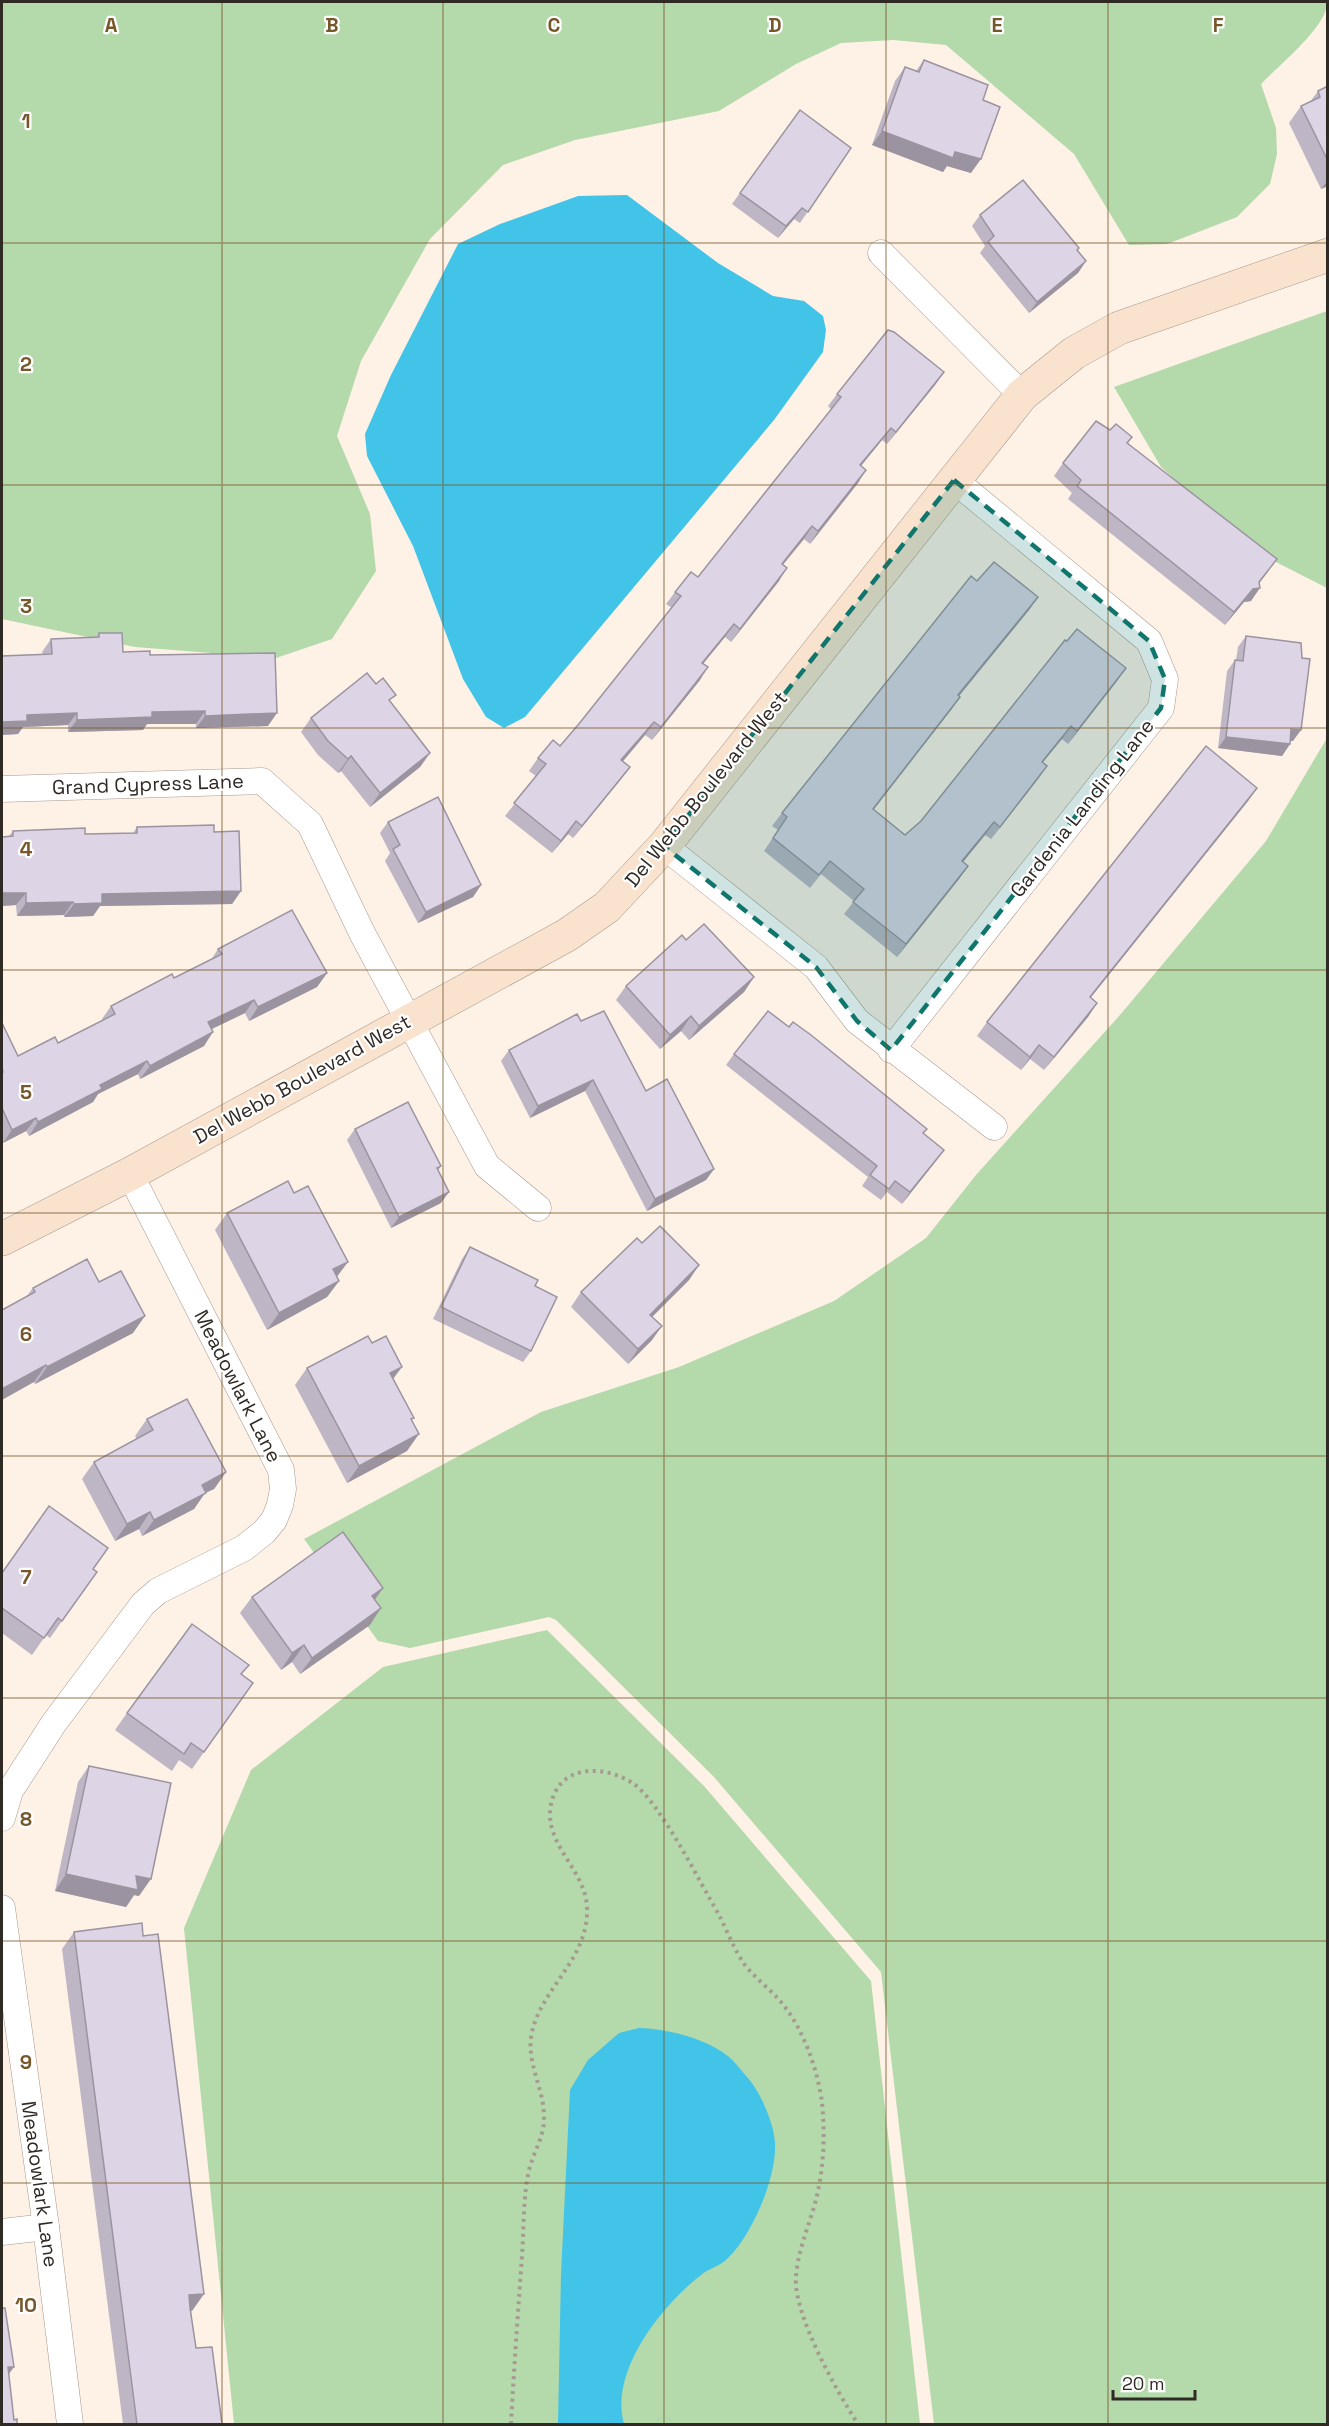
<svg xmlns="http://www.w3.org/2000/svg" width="1329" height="2426" viewBox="0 0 1329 2426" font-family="'Space Grotesk',sans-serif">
  <rect width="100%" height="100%" fill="#fef1e6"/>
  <g fill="#b4d9ab">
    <path d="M2 2H1327C1328 26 1278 66 1261 84L1276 128 1277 154 1270 184 1237 217 1167 244 1129 245 1074 154 946 45 893 40 841 43 796 64 719 111 575 140 503 165 430 239 361 361 337 436 370 514 376 571 332 639 276 658 135 647 2 619Z"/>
    <polygon points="1327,311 1327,588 1256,552 1161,467 1114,387"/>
    <polygon points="1327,738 1327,2424 934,2424 881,1972 714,1777 556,1620 549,1617 410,1648 378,1641 304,1539 541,1412 679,1367 834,1301 926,1238 976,1175 1120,1015 1266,841"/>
    <polygon points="547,1630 704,1786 871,1981 920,2424 234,2424 184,1928 251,1770 383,1667"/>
  </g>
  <g fill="#41c4e8">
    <polygon points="627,195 718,263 773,296 804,301 823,316 826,330 823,352 774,420 525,717 504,728 486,717 463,679 413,546 367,456 365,434 391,375 458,244 500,224 578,196"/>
    <path d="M639 2028C667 2029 706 2038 729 2057 735 2062 741 2070 747 2077 760 2091 774 2123 775 2143 777 2177 752 2235 728 2258 721 2266 709 2268 701 2275 661 2306 609 2372 624 2424H558L561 2274 570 2090 588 2060 619 2033Z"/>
  </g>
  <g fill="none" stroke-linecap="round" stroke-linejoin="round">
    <defs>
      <g id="street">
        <polyline points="881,253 1022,395"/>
        <polyline points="2,789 262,781 310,824 362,933 487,1166 538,1208"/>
        <polyline points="664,846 816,967 857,1021 994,1127"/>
        <polyline points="891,1050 1161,708 1165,679 1149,641 954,480"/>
        <polyline points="2,1818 10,1791 54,1723 143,1604 158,1591 244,1548 264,1532 274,1520 280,1505 283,1489 281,1470 130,1174"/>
        <polyline points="2,1908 46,2227 70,2424"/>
        <polyline points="2,2232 46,2227"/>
      </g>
      <polyline id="secondary" points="2,1239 130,1174 567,935 607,907 664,846 1022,395 1074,353 1119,328 1328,255"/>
    </defs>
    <use href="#street" stroke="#a7988c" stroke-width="27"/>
    <use href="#secondary" stroke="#a7988c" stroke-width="34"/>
    <path stroke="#a49a92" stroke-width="4" stroke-dasharray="3 4.5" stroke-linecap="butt" d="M511 2424C514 2368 518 2312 522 2256 524 2229 523 2201 528 2175 531 2156 544 2139 544 2119 545 2089 525 2062 532 2032 542 1987 590 1958 587 1906 584 1866 538 1841 553 1797 566 1762 609 1767 634 1784 661 1804 699 1881 718 1913 727 1930 734 1950 745 1965 756 1979 770 1989 781 2002 803 2028 818 2070 822 2103 825 2132 824 2163 818 2191 812 2220 798 2247 796 2277 793 2314 837 2392 858 2424"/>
    <use href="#street" stroke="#fff" stroke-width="26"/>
    <use href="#secondary" stroke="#f9e3ce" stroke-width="33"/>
  </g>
  <g fill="#beb6c5">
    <polygon points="924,60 983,100 971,173 947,166 943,172 872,145 895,81 905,67 916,71"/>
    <polygon points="1328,86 1328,186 1321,189 1289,123 1301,106 1310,102 1318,91"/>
    <polygon points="800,110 851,148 800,223 794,219 778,238 732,204"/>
    <polygon points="980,215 1079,248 1077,250 1086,261 1078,273 1029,313 980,253 985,246 972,226"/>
    <polygon points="944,372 935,385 887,444 882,440 861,466 858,483 810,544 804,539 783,565 779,581 731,642 725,637 703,663 700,680 652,740 645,735 623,761 630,767 621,779 573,838 568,834 552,853 505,816 536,776 529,771 538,758 560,746 578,725 672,608 666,604 675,592 698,577 831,409 828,406 837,394"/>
    <polygon points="1128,443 1268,572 1259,583 1251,601 1244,602 1225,625 1068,499 1072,493 1054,476 1063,463"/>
    <polygon points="977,581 1038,597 1029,610 959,696 960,697 951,710 873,809 905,835 1117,681 1068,744 1062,739 1043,762 1038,779 991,839 985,835 963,862 968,866 959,879 897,957 844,914 854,901 821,874 810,888 764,851 778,830 772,826 782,813"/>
    <polygon points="99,633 123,652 150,655 268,726 196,728 196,724 147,724 143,730 68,732 68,725 23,727 18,734 2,735 2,656 43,654 42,652 51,639 96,637"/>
    <polygon points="1246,636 1293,741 1290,741 1290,744 1282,756 1218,748 1227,671 1235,660 1236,660 1238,647"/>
    <polygon points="391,702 430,753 420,767 370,807 341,771 338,773 318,755 301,732 311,718"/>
    <polygon points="1257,788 1248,801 1090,998 1097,1003 1088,1017 1044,1070 1030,1059 1021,1070 977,1036 987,1022"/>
    <polygon points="388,822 481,885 473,897 418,923 385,861 390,853 380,833"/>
    <polygon points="137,827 214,832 241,891 232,904 100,906 93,916 64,917 64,915 17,916 16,905 2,906 2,837 9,836 13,831 85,834 133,833"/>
    <polygon points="686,940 754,977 744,992 689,1040 681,1031 660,1049 616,1000 626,986"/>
    <polygon points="218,949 327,973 317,987 249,1021 245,1013 212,1029 204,1046 140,1079 138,1074 98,1094 93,1102 29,1136 26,1131 3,1143 2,1140 2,1023 18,1056 58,1043 103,1020 102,1019 111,1006 174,978 211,960"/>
    <polygon points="581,1021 714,1169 706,1180 647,1211 585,1091 530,1118 501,1061 509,1050"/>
    <polygon points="789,1027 944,1150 902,1204 887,1192 881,1200 862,1186 868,1177 726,1065 734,1054"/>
    <polygon points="355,1129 441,1166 438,1171 441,1203 391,1228 347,1140"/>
    <polygon points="227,1213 337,1277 339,1281 327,1297 267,1330 215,1230"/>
    <polygon points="642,1243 699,1265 689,1280 652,1317 652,1340 628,1364 571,1307 581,1292"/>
    <polygon points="470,1247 535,1286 531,1351 523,1362 433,1319 462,1259"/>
    <polygon points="99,1282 133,1333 35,1384 34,1382 26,1297 33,1288"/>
    <polygon points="307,1368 393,1379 412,1421 407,1451 347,1483 295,1385"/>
    <polygon points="147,1419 226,1472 214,1489 205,1493 194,1509 142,1536 139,1529 115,1541 82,1479 94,1462 137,1439 135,1436"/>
    <polygon points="93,1569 97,1572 50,1638 46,1635 32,1655 2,1633 2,1573"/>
    <polygon points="383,1588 375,1600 370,1625 300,1674 292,1662 281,1670 240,1613 252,1597"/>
    <polygon points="242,1675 253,1683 192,1769 179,1760 172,1771 115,1730 127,1713"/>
    <polygon points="89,1766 139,1896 134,1895 126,1907 55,1891 78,1782"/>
    <polygon points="74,1932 192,2311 191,2311 196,2348 222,2424 123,2424 62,1949"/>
  </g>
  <g fill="#9b94a0">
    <polygon points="882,131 955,152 981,159 971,173 947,166 943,172 872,145"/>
    <polygon points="1328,180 1328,186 1321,189"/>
    <polygon points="802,208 794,219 778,238 786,226"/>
    <polygon points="1086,261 1078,273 1029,313 1037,302"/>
    <polygon points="944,372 935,385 887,444 896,432"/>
    <polygon points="891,428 882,440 851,478 860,465"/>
    <polygon points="866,470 858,483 810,544 818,531"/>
    <polygon points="812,526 804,539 773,576 782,564"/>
    <polygon points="1277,559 1255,589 1260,588 1251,601 1244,602 1225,625 1234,612"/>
    <polygon points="787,568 779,581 731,642 740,629"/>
    <polygon points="1038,597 1029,610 949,708 958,695"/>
    <polygon points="734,624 725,637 694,675 702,663"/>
    <polygon points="708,667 700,680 652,740 661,727"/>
    <polygon points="1126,668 1117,681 1068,744 1077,731"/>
    <polygon points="960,697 951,710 864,822 873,809"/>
    <polygon points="205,711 196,724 147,724 143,730 68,732 77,720 152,712"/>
    <polygon points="77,713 68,725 23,727 18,734 2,735 2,722 27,715"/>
    <polygon points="277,713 268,726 196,728 205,716"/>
    <polygon points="654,722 645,735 613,773 621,760"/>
    <polygon points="1071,726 1062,739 1033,774 1042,762"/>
    <polygon points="1291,729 1301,730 1293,741 1283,740"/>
    <polygon points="1226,737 1290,744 1282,756 1218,748"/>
    <polygon points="430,753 420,767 370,807 380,793"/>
    <polygon points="351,756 341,771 338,773 348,759"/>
    <polygon points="1047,766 1038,779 991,839 1000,827"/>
    <polygon points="630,767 621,779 573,838 582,826"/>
    <polygon points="1257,788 1248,801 1080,1011 1090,997"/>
    <polygon points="576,821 568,834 552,853"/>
    <polygon points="994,822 985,835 953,874 962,861"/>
    <polygon points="968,866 959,879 897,957 906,944"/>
    <polygon points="481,885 473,897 418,923 426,912"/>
    <polygon points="241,891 232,904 100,906 93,916 64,917 74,904 102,894"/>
    <polygon points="2,893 26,893 16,905 2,906"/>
    <polygon points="73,902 64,915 17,916 26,903"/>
    <polygon points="327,973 317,987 249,1021 258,1007"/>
    <polygon points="754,977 744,992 689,1040 699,1026"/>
    <polygon points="254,1000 245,1013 199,1035 208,1022"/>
    <polygon points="1097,1003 1088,1017 1044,1070 1054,1057"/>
    <polygon points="691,1016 681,1031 660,1049 670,1035"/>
    <polygon points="213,1032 204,1046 140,1079 150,1066"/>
    <polygon points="1039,1045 1030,1059 1021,1070 1030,1057"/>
    <polygon points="147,1061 138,1074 98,1094 93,1102 29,1136 38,1122 100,1085"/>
    <polygon points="593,1080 585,1091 530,1118 538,1106"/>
    <polygon points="36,1118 26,1131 3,1143 12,1130"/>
    <polygon points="944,1150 936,1161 902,1204 910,1192"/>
    <polygon points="714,1169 706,1180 647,1211 655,1199"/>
    <polygon points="449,1192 441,1203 391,1228 399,1217"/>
    <polygon points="348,1262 336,1278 333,1269"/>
    <polygon points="699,1265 689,1280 640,1329 650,1315"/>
    <polygon points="339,1281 327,1297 267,1330 279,1313"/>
    <polygon points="145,1316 133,1333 35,1384 47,1367"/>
    <polygon points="662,1326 652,1340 628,1364 638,1349"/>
    <polygon points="46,1365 34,1382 2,1400 2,1389"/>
    <polygon points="402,1367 390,1383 390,1373"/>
    <polygon points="419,1434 407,1451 347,1483 359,1466"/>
    <polygon points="226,1472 214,1489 205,1493 194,1509 142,1536 154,1520 202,1485"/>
    <polygon points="150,1512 139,1529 115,1541 127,1524"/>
    <polygon points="383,1588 371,1605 372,1596"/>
    <polygon points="381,1608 370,1625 300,1674 312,1658"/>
    <polygon points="304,1645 292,1662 281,1670 292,1653"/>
    <polygon points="66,1874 136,1876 151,1879 139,1896 134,1895 126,1907 55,1891"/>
    <polygon points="204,2294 192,2311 177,2312 189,2295"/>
    <polygon points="8,2367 14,2367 3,2382"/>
  </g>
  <g fill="#ddd4e5" stroke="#9b94a0" stroke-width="1.5">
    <polygon points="924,60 988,85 983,100 1000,107 981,159 955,152 953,158 882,131 905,67 919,72"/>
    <polygon points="1328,86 1328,161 1301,106 1320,97 1318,91"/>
    <polygon points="800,110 851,148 808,212 802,208 786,226 740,193"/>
    <polygon points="1023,180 1079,248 1077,250 1086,261 1037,302 988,242 994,236 980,215"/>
    <polygon points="888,330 894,332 944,372 896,432 891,428 860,465 866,470 818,531 812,526 782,564 787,568 740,629 734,624 702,663 708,667 661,727 654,722 621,760 630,767 582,826 576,821 561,841 514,803 546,764 538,758 553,740 560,746 578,725 681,596 675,592 691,572 698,577 841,397 837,394"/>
    <polygon points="1096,421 1110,430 1116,424 1132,437 1127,443 1277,559 1259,582 1260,588 1253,589 1234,612 1077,486 1081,480 1063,463"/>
    <polygon points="994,562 1038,597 958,695 960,697 873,809 905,835 921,821 1065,640 1067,641 1077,629 1126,668 1077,731 1071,726 1042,762 1047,766 1000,827 994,822 962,861 968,866 906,944 853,902 864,889 830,861 819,875 773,838 787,817 782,813 971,576 977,581"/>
    <polygon points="99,633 122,633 123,652 150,651 150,655 275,653 277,713 205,716 205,711 152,712 152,717 77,720 77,713 27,715 27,721 2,722 2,656 52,654 51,639 99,637"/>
    <polygon points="1246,636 1301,643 1302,658 1310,659 1301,730 1291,729 1290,744 1226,737 1235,660 1243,661"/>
    <polygon points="367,673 376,684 383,678 396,695 389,700 430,753 380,793 351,756 348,759 328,741 311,718"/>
    <polygon points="1206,746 1257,788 1090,997 1097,1003 1054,1057 1039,1045 1030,1057 987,1022"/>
    <polygon points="438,797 481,885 426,912 393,849 400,845 388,822"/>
    <polygon points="214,825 214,832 239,831 241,891 102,894 102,903 74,904 73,902 26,903 26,893 2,893 2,837 13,836 13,831 85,828 85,834 137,833 137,827"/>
    <polygon points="292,910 327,973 258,1007 254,1000 208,1022 213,1032 150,1066 147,1061 100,1085 102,1089 38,1122 36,1118 12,1130 2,1108 2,1073 3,1072 2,1068 2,1023 18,1056 55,1037 58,1043 115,1014 111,1006 172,974 174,978 222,954 218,949"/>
    <polygon points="704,924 754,977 699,1026 691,1016 670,1035 626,986 682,935 686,940"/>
    <polygon points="604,1011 646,1091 667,1079 714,1169 655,1199 593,1080 538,1106 509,1050 577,1014 581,1021"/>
    <polygon points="768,1011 789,1027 793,1022 811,1035 927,1129 923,1133 944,1150 910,1192 895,1181 889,1189 870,1175 877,1166 734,1054"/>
    <polygon points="408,1102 441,1166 437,1168 449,1192 399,1217 355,1129"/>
    <polygon points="288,1181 294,1193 308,1186 348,1262 333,1269 339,1281 279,1313 227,1213"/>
    <polygon points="660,1226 699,1265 650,1315 662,1326 638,1349 581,1292 637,1238 642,1243"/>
    <polygon points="470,1247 538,1280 535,1286 557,1297 531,1351 441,1307"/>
    <polygon points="87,1259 99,1282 121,1271 145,1316 47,1367 46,1365 2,1389 2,1310 35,1292 33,1288"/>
    <polygon points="368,1336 372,1343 386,1336 402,1367 390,1373 414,1418 411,1419 419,1434 359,1466 307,1368"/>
    <polygon points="187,1399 226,1472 202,1485 206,1493 154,1520 150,1512 127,1524 94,1462 153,1430 147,1419"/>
    <polygon points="49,1506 108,1548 93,1569 97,1572 62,1621 58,1618 44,1638 2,1608 2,1573"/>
    <polygon points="343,1532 383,1588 372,1596 381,1608 312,1658 304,1645 292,1653 252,1597"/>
    <polygon points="192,1624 249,1665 241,1674 253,1683 204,1752 191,1743 184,1754 127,1713"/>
    <polygon points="89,1766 171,1783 151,1879 136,1876 138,1890 66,1874"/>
    <polygon points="142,1923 143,1936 158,1934 204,2294 189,2295 190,2308 196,2348 212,2347 222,2424 137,2424 74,1932"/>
    <polygon points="2,2308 5,2308 14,2367 8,2367 14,2420 17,2419 17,2424 2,2424"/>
  </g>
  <path fill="#0f766e" fill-opacity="0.2" stroke="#0f766e" stroke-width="4.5" stroke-dasharray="12 8" stroke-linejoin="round" d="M954 480 1149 641 1165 679 1161 708 891 1050 857 1021 816 967 664 846Z"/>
  <path fill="none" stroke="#76572c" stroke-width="1.5" stroke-opacity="0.55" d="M222 2V2424M443 2V2424M664 2V2424M886 2V2424M1108 2V2424M2 243H1328M2 485H1328M2 728H1328M2 970H1328M2 1213H1328M2 1456H1328M2 1698H1328M2 1941H1328M2 2183H1328"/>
  <g text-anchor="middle" stroke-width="4.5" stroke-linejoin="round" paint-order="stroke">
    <g font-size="20" fill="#302a25" stroke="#fff">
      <text transform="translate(148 784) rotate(-2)" y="7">Grand Cypress Lane</text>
      <text transform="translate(706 789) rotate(-51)" y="7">Del Webb Boulevard West</text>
      <text transform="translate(1082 808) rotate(-52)" y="7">Gardenia Landing Lane</text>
      <text transform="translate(302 1079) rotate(-29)" y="7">Del Webb Boulevard West</text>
      <text transform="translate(238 1386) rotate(63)" y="7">Meadowlark Lane</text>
      <text transform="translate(40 2184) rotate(82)" y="7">Meadowlark Lane</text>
    </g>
  </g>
  <g font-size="20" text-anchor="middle" font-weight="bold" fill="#76572c" stroke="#fff" stroke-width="4.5" stroke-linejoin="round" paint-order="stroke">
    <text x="111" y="32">A</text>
    <text x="332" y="32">B</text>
    <text x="554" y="32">C</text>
    <text x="775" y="32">D</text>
    <text x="997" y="32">E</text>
    <text x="1218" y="32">F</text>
    <text x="26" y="128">1</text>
    <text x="26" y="371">2</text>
    <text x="26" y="613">3</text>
    <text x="26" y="856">4</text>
    <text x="26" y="1099">5</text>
    <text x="26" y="1341">6</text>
    <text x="26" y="1584">7</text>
    <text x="26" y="1826">8</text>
    <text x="26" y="2069">9</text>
    <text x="26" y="2312">10</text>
  </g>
  <rect width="1329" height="2426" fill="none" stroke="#302a25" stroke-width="6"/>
  <path d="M1113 2390v9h82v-9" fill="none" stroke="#302a25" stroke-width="3"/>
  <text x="1122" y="2390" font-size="18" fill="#302a25" stroke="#ffffff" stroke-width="4.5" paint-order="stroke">20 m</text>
</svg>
